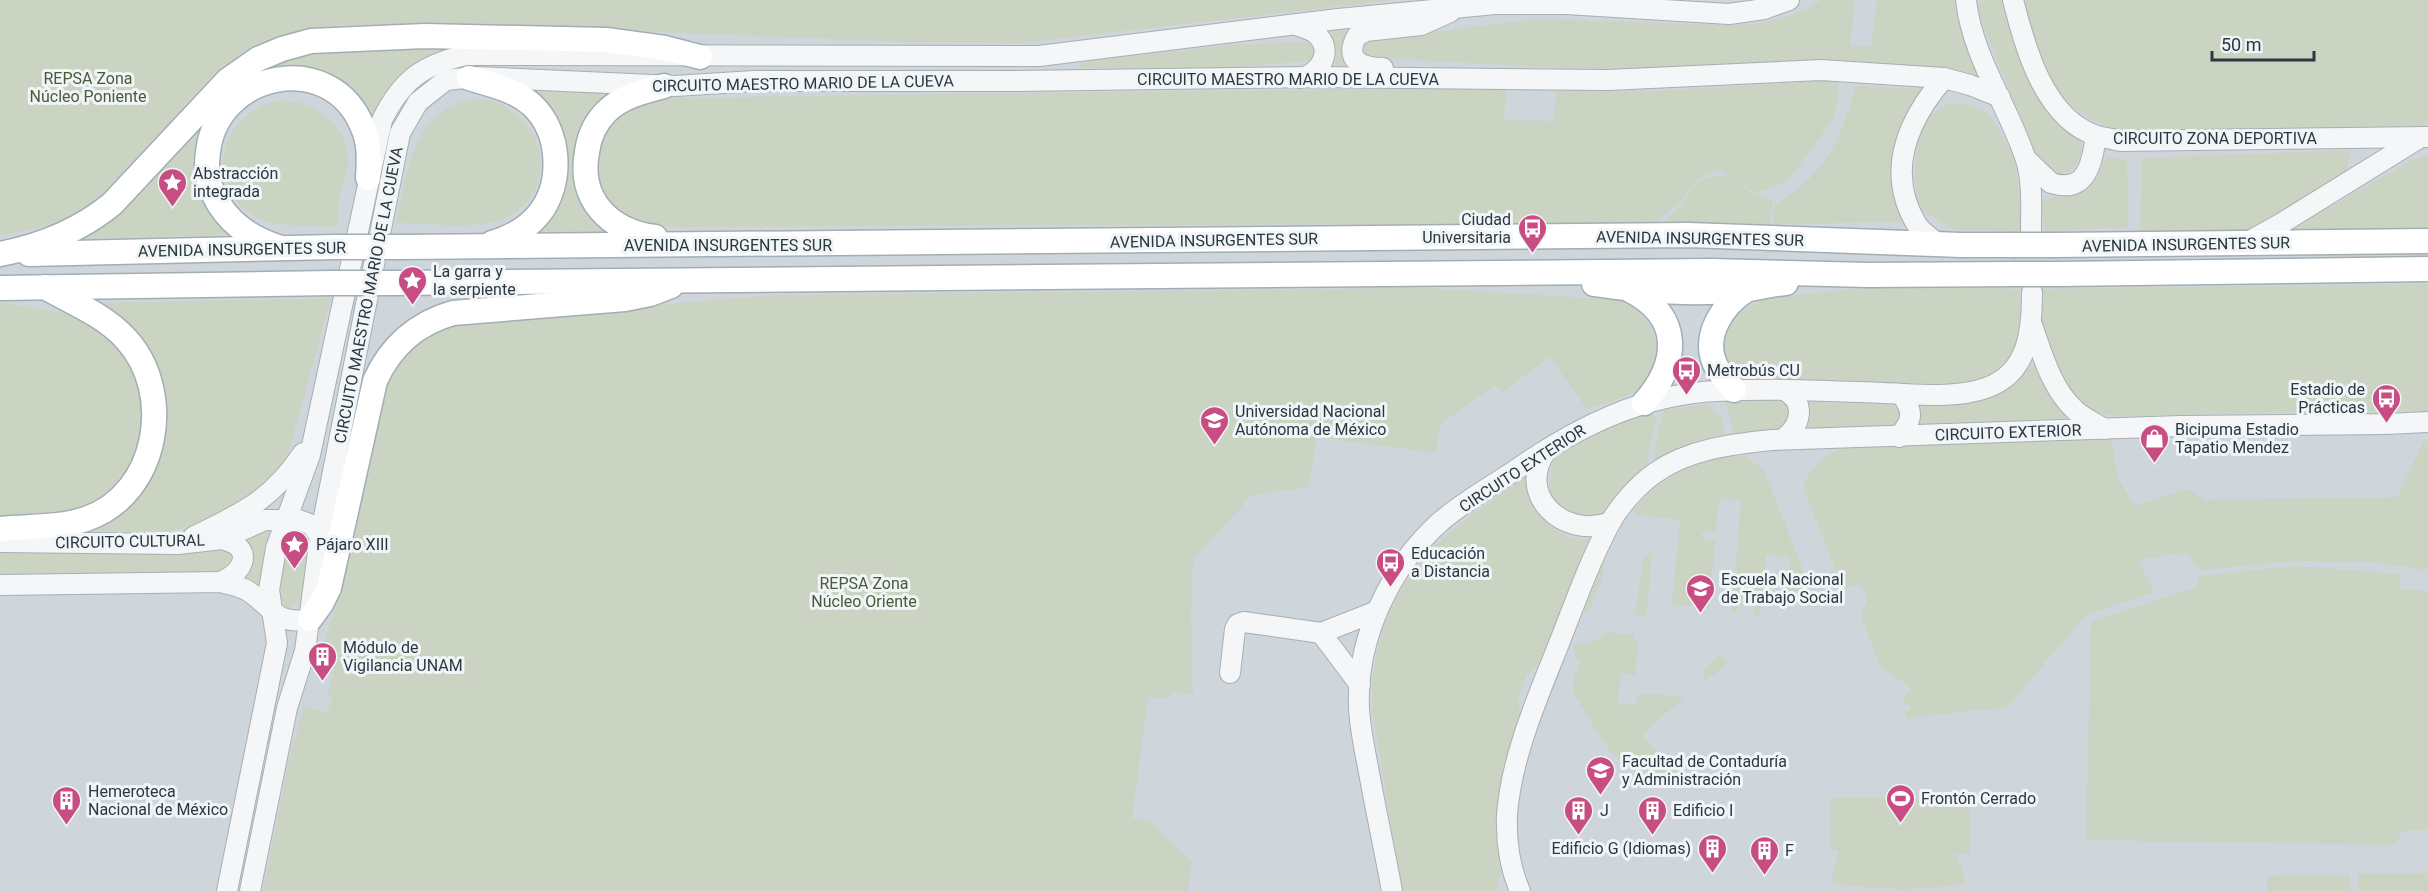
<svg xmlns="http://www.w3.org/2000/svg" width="2428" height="891" viewBox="0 0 2428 891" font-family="Roboto,sans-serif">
  <rect width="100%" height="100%" fill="#e1e7e9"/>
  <rect fill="#cfd6db" x="0" y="0" width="2428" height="891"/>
  <g fill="#cbd3c3">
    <polygon points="0,0 1394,0 1020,43 907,42 487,25 342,25 302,29 263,42 246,50 216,72 189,99 158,140 114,187 81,212 44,227 0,235"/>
    <path d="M1821 0H1855L1850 45 1871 47 1877 0H1953L1979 78 1863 62 1715 68 1614 69 1516 66 1368 57 1362 47 1368 40 1535 19 1726 25C1760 26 1792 19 1821 0Z"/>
    <path d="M1984 0H2002C2011 32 2028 84 2048 110 2056 122 2075 129 2081 141 2087 153 2068 181 2055 176 2049 174 2042 165 2038 161L1976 8Z"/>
    <path d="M2023 0H2428V127L2123 131C2050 111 2041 64 2023 0Z"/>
    <polygon points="1338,28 1344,29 1346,33 1342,50 1348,68 1333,69 1336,51 1332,34"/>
    <path d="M1307 42 1313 45C1316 52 1316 58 1308 61L1227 68H1089L1076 66 1089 61 1228 45Z"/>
    <polygon points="331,47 448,48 402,72 383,98 372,125 280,69 250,71"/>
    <polygon points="1837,80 1839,96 1832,119 1813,148 1785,183 1756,193 1732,177 1750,192 1773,201 1769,224 1662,223 1679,207 1698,181 1727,174 1719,169 1698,179 1678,204 1653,223 656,227 641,225 623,214 602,193 593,161 605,127 624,106 660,98 1506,87 1504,120 1554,121 1556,91 1652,91"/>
    <path d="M1855 86 1922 89 1897 133 1893 170 1905 222 1773 224 1775 204C1824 177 1843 138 1855 86Z"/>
    <polygon points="533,89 615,90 590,107 577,135 577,173 618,236 534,234 564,186 567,146 555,112"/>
    <path d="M484 99C546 112 563 189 506 218 481 230 425 223 396 223 408 169 414 101 484 99Z"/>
    <path d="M285 100C321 104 351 129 348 167 347 176 342 185 340 194 338 205 338 216 337 227L274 224C200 205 210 108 285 100Z"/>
    <polygon points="1948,103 1969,104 1990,114 2014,159 2020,198 2021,231 1954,230 1918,208 1914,177 1917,149 1925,119"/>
    <path d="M206 118C201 133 195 149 195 164 195 189 218 214 231 235L78 239Z"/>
    <polygon points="2350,150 2346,175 2241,236 2140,232 2142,158"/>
    <polygon points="2428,155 2428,228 2290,229 2411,161"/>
    <polygon points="2106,156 2127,160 2128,227 2045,232 2040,200 2087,191 2099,175"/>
    <path d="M2428 284V410L2426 411H2353L2117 416C2108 415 2098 414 2090 410 2067 398 2044 347 2042 322 2041 311 2042 300 2042 289Z"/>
    <path d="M1888 286 2020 289C2021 342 2020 372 1959 384L1753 380C1728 371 1714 345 1732 321 1740 310 1755 303 1767 298Z"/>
    <path d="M1424 288 1620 300C1654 312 1669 357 1643 385 1633 397 1601 404 1587 409L1550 357 1501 393 1495 385 1441 424 1435 453 1317 437 1308 487 1252 495 1193 560 1191 616 1193 695 1173 692 1172 697H1148L1132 818 1150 821 1192 862 1188 891H263L289 760 304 706 327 713 333 697 327 694 334 674 316 668 345 578 386 382 404 351 447 323 773 295Z"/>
    <polygon points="331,298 286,461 253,498 215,522 168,531 79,531 123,508 159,458 164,409 152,355 100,303"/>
    <polygon points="0,302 78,316 109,333 134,357 148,404 139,444 124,479 94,506 47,516 0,519"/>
    <path d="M2033 366H2037L2055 404 2068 418 1920 425 1921 405C1956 405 1987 405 2016 383 2022 378 2026 370 2033 366Z"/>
    <polygon points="1725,400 1781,400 1789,406 1792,419 1776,433 1734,433"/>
    <polygon points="1807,402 1892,405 1900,412 1897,424 1892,427 1808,429 1810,408"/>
    <polygon points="1708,404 1721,419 1725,433 1695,441 1654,461 1658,432 1664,410"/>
    <path d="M1652 412 1656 421 1646 465 1620 491 1602 516C1561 523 1537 494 1556 456L1609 427Z"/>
    <path d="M2109 434 2119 479 2134 506 2189 489 2205 500 2397 497 2423 443 2428 441V570L2367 562 2292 561 2199 570 2186 552 2139 560 2154 592 2086 615 2007 707 1907 718 1904 711 1911 710 1909 703H1901L1911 688 1880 666 1860 615 1867 601 1866 591 1857 584 1843 588 1804 490C1804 482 1807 478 1811 472 1828 447 1844 448 1871 445Z"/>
    <path d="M1733 455 1745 456 1763 469 1819 610 1816 611 1814 606 1809 608 1800 604 1786 602 1790 557 1766 555 1760 616H1754V607L1747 598 1738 605 1737 613 1732 612 1741 501 1719 499 1715 532 1705 531 1701 535 1704 540 1715 541 1709 608 1701 607 1702 597 1697 593 1693 596 1692 606 1672 604 1680 520 1638 515 1633 510C1665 476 1687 465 1733 455Z"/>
    <path d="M1528 474C1527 509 1552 541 1589 539L1540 662 1527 675 1518 696 1520 717 1505 763 1498 800 1496 826 1501 870 1496 891H1402L1373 716C1367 655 1390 592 1433 548 1458 522 1499 497 1528 474Z"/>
    <polygon points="266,524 271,529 260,585 245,579 252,562 242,539"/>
    <path d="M303 537C313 546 307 589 300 600 297 604 293 607 289 609 269 597 283 544 303 537Z"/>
    <polygon points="0,547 229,551 232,568 218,571 0,575"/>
    <polygon points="1647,554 1652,554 1646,619 1644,619 1644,615 1635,615 1644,557"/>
    <polygon points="1603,562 1604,573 1589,612 1583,612"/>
    <polygon points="2295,566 2400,574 2399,589 2428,591 2428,830 2402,831 2395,845 2086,840 2091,622 2197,587 2199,576"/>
    <path d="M1608 632 1634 635V641L1638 642 1635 675 1621 674 1618 703 1636 705 1638 693 1684 697 1643 735 1676 774C1660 772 1640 772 1626 765 1609 757 1583 708 1572 690L1574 688 1572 684 1580 662 1575 660 1574 643 1589 644Z"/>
    <polygon points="1721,654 1728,663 1703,683 1704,668"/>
    <path d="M1830 797 1970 798V853L1956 854 1966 883C1930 891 1870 891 1831 882L1839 851H1831Z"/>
    <rect x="2358" y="873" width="70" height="18"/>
    <polygon points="2350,875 2350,891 2267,891 2267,876"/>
  </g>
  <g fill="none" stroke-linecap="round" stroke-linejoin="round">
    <defs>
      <g id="minor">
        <path d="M1966 0C1972 56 2007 104 2025 157 2033 179 2031 208 2031 231"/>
        <path d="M2013 0C2025 47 2044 119 2097 136 2105 138 2113 139 2120 141L2428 137"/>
        <path d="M1297 25C1302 28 1310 29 1315 33 1335 49 1321 74 1300 78"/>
        <path d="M1383 68C1362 68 1343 60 1357 36L1366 31 1421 25 1450 12"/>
        <path d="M2026 159 2051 183C2087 194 2092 163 2096 136"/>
        <polyline points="2246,243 2282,223 2421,137"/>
        <path d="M1938 244C1931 238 1922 232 1917 225 1885 172 1907 121 1944 78"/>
        <path d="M2032 325C2042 354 2052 390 2076 411 2084 418 2095 423 2104 429"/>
        <path d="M1899 437C1913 419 1914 412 1901 394"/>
        <path d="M1783 439C1801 426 1807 402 1784 390"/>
        <path d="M1548 449C1514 491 1561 541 1611 522"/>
        <path d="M193 537C242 513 272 500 303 453"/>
        <polyline points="0,542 178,544 222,539 265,520 299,520 312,525 320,537"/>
        <path d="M221 582C246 571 254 547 222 539"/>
        <path d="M0 585 221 582C230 585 240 586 248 591 273 607 275 626 310 619"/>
        <polyline points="1321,633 1360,685"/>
        <polyline points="1230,673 1235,629 1238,624 1244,622 1321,633 1377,611"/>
        <path d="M227 891 277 643 269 590 276 548 310 455 382 120C402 80 422 65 466 55L1039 56 1338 19 1495 4H1566L1729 14 1764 9 1789 0"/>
        <polyline points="250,891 287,708 305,651 320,537 400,133 418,102 446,80 475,77 675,86 754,81 1014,81 1317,77 1608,80 1821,70 1944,78 1970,85 2000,97"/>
        <path d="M1392 891C1385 853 1377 816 1370 778 1366 755 1360 731 1359 708 1356 639 1390 567 1440 522 1463 502 1492 486 1517 469 1577 427 1643 394 1718 391 1773 388 1828 391 1883 393 1917 394 1954 399 1986 388 2029 373 2032 330 2032 292"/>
        <path d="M1520 891C1510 868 1506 841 1507 815 1511 757 1539 694 1560 641 1575 602 1590 561 1610 523 1620 505 1638 485 1655 473 1689 449 1732 444 1772 440L2181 426 2386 424 2428 422"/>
      </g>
      <g id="major">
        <path d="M469 78C491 85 514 89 532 105 561 132 563 184 539 214 527 229 509 238 492 243"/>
        <path d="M655 237C610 231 578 200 587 152 589 137 595 123 606 112 622 96 643 92 664 86"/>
        <polyline points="2056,245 2428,241"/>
        <polyline points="401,247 1689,235 1961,245 2013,245"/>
        <path d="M281 248C250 238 227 223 213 193 207 180 206 166 208 152 217 71 332 48 363 128 370 144 369 161 368 178"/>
        <path d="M0 254C41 246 79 231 112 204L228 80 258 59 282 49 311 41 425 36 606 40 665 48 700 57"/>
        <polyline points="29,254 336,247"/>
        <polyline points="2059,274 2428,269"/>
        <polyline points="394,283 1712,271 1868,275 2014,274"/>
        <path d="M1594 284C1645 292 1698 295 1749 289 1761 287 1774 284 1786 283"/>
        <polyline points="0,288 331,283"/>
        <path d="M1630 290C1683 317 1679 363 1644 403"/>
        <path d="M1734 390C1729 383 1722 376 1717 368 1700 337 1723 304 1748 289"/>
        <path d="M0 529C29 526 59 528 86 519 159 494 175 392 126 339 104 315 73 303 45 287"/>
        <path d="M310 619 321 604 329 588 375 381C390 347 417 323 453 313L625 299 650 294 671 286"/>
      </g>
    </defs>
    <use href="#minor" stroke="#a6afb3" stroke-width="22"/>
    <use href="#major" stroke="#a1aeb4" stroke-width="27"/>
    <use href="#minor" stroke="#f4f6f8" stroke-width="20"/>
    <use href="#major" stroke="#fff" stroke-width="24"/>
    <defs>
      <g id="major-bridge">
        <polyline points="2013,245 2056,245"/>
        <polyline points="336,247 401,247"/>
        <polyline points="2014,274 2059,274"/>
        <polyline points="331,283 394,283"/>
      </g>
    </defs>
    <use href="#major-bridge" stroke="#a1aeb4" stroke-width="27" stroke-linecap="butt"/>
    <use href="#major-bridge" stroke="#fff" stroke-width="24"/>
  </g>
  <defs>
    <symbol id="sight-pin" viewBox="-11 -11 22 30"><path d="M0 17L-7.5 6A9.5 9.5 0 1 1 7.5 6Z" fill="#c74d82" stroke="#f1f5f7"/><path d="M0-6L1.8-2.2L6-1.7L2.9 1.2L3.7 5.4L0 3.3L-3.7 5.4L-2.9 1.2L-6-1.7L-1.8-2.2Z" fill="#fff"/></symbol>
    <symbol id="bus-pin" viewBox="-11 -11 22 30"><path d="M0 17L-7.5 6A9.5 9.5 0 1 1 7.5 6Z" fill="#c74d82" stroke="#f1f5f7"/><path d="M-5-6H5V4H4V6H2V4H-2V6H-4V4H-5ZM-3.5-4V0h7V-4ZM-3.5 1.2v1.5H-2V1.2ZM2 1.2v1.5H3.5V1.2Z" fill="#fff"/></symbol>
    <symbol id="university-pin" viewBox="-11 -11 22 30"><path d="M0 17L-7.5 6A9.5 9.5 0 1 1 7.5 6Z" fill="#c74d82" stroke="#f1f5f7"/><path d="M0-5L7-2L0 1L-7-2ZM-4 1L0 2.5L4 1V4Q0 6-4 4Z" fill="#fff"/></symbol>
    <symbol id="shop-pin" viewBox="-11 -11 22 30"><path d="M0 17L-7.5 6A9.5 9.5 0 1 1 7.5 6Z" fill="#c74d82" stroke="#f1f5f7"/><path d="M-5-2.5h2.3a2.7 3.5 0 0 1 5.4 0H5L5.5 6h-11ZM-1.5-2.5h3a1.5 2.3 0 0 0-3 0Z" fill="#fff"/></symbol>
    <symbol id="building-pin" viewBox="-11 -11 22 30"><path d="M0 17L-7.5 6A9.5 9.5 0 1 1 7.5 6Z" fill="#c74d82" stroke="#f1f5f7"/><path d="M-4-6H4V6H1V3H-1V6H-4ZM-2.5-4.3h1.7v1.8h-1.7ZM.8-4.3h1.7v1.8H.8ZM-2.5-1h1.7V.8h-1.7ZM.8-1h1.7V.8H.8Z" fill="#fff"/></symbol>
    <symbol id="stadium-pin" viewBox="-11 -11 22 30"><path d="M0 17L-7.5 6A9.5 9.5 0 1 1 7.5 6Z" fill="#c74d82" stroke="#f1f5f7"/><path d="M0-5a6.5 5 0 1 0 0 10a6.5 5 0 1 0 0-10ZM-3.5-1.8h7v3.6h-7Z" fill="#fff"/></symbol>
  </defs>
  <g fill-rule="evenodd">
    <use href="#sight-pin" x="156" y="166" width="33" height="45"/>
    <use href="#bus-pin" x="1516" y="212" width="33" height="45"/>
    <use href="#sight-pin" x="396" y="264" width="33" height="45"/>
    <use href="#bus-pin" x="1670" y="354" width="33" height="45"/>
    <use href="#bus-pin" x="2370" y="382" width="33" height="45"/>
    <use href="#university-pin" x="1198" y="404" width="33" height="45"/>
    <use href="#shop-pin" x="2138" y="422" width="33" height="45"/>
    <use href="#sight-pin" x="278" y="528" width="33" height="45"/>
    <use href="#bus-pin" x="1374" y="546" width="33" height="45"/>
    <use href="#university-pin" x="1684" y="572" width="33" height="45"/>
    <use href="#building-pin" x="306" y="640" width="33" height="45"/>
    <use href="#university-pin" x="1584" y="754" width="33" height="45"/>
    <use href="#stadium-pin" x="1884" y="782" width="33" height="45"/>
    <use href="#building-pin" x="50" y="784" width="33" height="45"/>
    <use href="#building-pin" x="1562" y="794" width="33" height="45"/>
    <use href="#building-pin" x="1636" y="794" width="33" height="45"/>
    <use href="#building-pin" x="1696" y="832" width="33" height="45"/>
    <use href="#building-pin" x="1748" y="834" width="33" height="45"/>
  </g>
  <g text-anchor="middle" stroke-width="6" stroke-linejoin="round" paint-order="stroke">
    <g font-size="16" fill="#495b38" stroke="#f1f5f7">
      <text x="88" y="84">REPSA Zona<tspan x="88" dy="18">Núcleo Poniente</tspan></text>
      <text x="864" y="589">REPSA Zona<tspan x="864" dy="18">Núcleo Oriente</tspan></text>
    </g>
    <g font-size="16" fill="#2a3840" stroke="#f1f5f7">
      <text x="1288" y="85">CIRCUITO MAESTRO MARIO DE LA CUEVA</text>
      <text transform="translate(803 83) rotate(-1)" y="6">CIRCUITO MAESTRO MARIO DE LA CUEVA</text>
      <text x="2215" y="144">CIRCUITO ZONA DEPORTIVA</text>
      <text transform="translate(1700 238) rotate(1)" y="6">AVENIDA INSURGENTES SUR</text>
      <text transform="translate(1214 240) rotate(-1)" y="6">AVENIDA INSURGENTES SUR</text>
      <text transform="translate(2186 244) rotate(-1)" y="6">AVENIDA INSURGENTES SUR</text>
      <text x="728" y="251">AVENIDA INSURGENTES SUR</text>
      <text transform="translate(242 249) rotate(-1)" y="6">AVENIDA INSURGENTES SUR</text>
      <text transform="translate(368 295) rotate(-79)" y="6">CIRCUITO MAESTRO MARIO DE LA CUEVA</text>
      <text transform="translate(2008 432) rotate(-2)" y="6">CIRCUITO EXTERIOR</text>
      <text transform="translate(1522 468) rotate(-33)" y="6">CIRCUITO EXTERIOR</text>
      <text transform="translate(130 541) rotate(-1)" y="6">CIRCUITO CULTURAL</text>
    </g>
    <g font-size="16" fill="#2a3840" stroke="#f1f5f7" text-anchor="start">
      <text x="193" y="179">Abstracción<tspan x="193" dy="18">integrada</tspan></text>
      <text x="1511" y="225" text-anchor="end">Ciudad<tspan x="1511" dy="18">Universitaria</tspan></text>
      <text x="433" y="277">La garra y<tspan x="433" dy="18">la serpiente</tspan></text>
      <text x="1707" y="376">Metrobús CU</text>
      <text x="2365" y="395" text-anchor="end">Estadio de<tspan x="2365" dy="18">Prácticas</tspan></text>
      <text x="1235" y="417">Universidad Nacional<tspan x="1235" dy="18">Autónoma de México</tspan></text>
      <text x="2175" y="435">Bicipuma Estadio<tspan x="2175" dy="18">Tapatio Mendez</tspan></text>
      <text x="316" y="550">Pájaro XIII</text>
      <text x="1411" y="559">Educación<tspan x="1411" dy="18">a Distancia</tspan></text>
      <text x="1721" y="585">Escuela Nacional<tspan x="1721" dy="18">de Trabajo Social</tspan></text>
      <text x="343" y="653">Módulo de<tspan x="343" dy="18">Vigilancia UNAM</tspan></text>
      <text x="1622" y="767">Facultad de Contaduría<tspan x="1622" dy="18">y Administración</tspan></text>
      <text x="88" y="797">Hemeroteca<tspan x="88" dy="18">Nacional de México</tspan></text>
      <text x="1921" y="804">Frontón Cerrado</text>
      <text x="1600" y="816">J</text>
      <text x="1673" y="816">Edificio I</text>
      <text x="1691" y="854" text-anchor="end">Edificio G (Idiomas)</text>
      <text x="1785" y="856">F</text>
    </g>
  </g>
  <path d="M2212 51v9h102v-9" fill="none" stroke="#2a3840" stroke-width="3"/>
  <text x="2221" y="51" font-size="18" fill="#2a3840" stroke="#f1f5f7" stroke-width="4.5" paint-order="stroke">50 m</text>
</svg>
